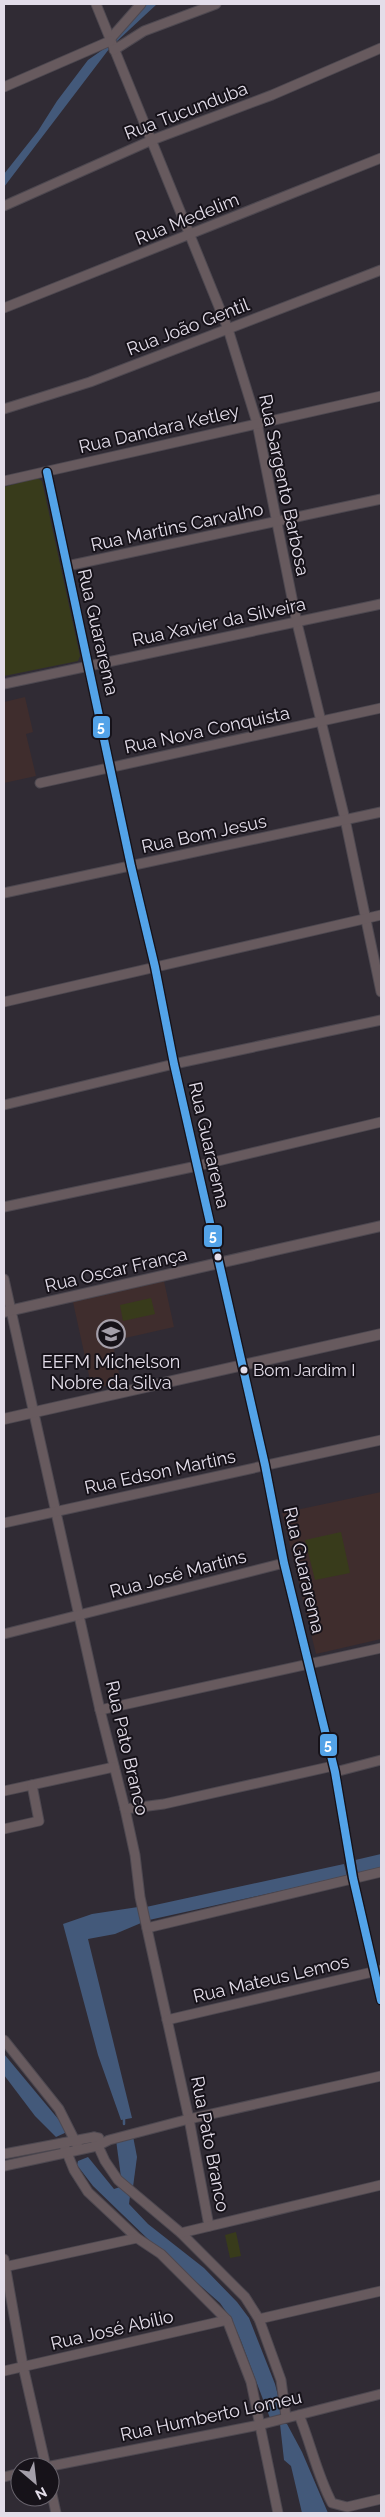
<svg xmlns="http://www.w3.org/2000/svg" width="385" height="2517" viewBox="0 0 385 2517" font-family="Raleway,sans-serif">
  <rect width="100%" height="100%" fill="#302b34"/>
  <g fill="#3f2d2d">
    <polygon points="25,697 33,732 26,734 36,776 4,783 4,702"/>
    <polygon points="164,1281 174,1327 112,1341 121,1382 92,1389 73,1302"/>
    <polygon points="381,1492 381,1639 316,1654 282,1513"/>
  </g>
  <g fill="#383b1b">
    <polygon points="37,478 42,481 80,656 78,661 4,676 4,487"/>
    <polygon points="151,1298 155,1314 123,1321 120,1305"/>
    <polygon points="341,1532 350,1573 315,1580 305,1540"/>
    <polygon points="236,2232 241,2256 230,2258 225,2235"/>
  </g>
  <g fill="#43597a">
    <polygon points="144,4 157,4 115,43 115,37"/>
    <polygon points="108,46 109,49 4,187 4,174 38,131 57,101 88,60"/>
    <polygon points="381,1854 381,1868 355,1874 351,1861"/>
    <polygon points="344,1864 347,1876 149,1920 146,1907"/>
    <polygon points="138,1907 141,1923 115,1934 88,1939 132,2118 121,2120 98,2055 63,1924 92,1914"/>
    <polygon points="4,2054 64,2126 67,2132 56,2137 35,2116 4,2075"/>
    <polygon points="133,2136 137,2157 133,2187 121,2177 116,2140"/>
    <polygon points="88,2157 114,2189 120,2187 130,2196 129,2204 148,2224 204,2268 237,2302 249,2318 275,2384 283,2415 270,2418 241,2341 232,2320 220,2303 151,2242 93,2186 77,2165 78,2161"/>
    <polygon points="280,2424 287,2424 302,2452 328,2513 302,2513 291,2466 284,2460"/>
  </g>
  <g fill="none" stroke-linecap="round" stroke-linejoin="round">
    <polyline stroke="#43597a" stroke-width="2.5" points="124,2124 124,2117"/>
    <defs>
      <g id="minor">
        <polyline points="96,4 228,329 257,423 297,623 345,819 381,992"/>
        <polyline points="111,38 141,4"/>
        <polyline points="114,50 144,31 216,4"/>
        <polyline points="4,87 110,41"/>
        <polyline points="4,206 152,140 272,95 381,48"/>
        <polyline points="4,308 381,158"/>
        <polyline points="4,409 90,382 381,270"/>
        <polyline points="47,472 131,866 155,967 174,1064 265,1465 284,1563 335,1772 353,1878 381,2000"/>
        <polyline points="4,481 381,396"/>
        <polyline points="67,566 381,499"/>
        <polyline points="4,684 381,604"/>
        <polyline points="40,783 381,708"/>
        <polyline points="4,893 381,812"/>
        <polyline points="4,1002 381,915"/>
        <polyline points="4,1105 174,1064 381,1020"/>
        <polyline points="4,1207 197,1166 381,1122"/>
        <polyline points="4,1279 100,1710 125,1809 135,1855 140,1897 189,2119 209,2226"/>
        <polyline points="4,1523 381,1440"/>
        <polyline points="4,1634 284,1563"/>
        <polyline points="100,1710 381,1648"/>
        <polyline points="335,1772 381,1760"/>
        <polyline points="4,1791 114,1767"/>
        <polyline points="125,1809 164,1804 333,1766"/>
        <polyline points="4,1829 39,1821 32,1785"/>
        <polyline points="147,1928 381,1872"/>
        <polyline points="167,2020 381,1970"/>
        <polyline points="4,2040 59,2109 79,2149"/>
        <polyline points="94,2137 105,2161 118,2180 181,2233 245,2297 259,2319 281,2380 286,2417"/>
        <polyline points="63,2143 74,2170 88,2192 137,2238 161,2254 227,2320 251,2382 278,2513"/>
        <polyline points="4,2154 94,2137 99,2138"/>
        <polyline points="4,2166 97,2146 109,2140 189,2119 381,2076"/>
        <polyline points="181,2233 381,2185"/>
        <polyline points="4,2259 23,2366 46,2467"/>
        <polyline points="4,2267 137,2238"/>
        <polyline points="259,2319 381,2291"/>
        <polyline points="4,2371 227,2320"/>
        <path d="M299 2415C311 2444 317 2475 332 2503L347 2507 381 2499"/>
        <polyline points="46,2467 259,2425 381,2394"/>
        <polyline points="4,2477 20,2473"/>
        <polyline points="50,2485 56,2513"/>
      </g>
      <g id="tertiary">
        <polyline points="4,1312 381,1226"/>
        <polyline points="4,1419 381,1334"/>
      </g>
    </defs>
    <use href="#minor" stroke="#4d4850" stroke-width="11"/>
    <use href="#tertiary" stroke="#4d4850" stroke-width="12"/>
    <use href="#minor" stroke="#675a5e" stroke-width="9"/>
    <use href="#tertiary" stroke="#675a5e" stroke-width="10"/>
    <defs>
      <polyline id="bus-1" points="47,472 131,866 155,967 174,1064 265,1465 284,1563 335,1772 353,1878 381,2000"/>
    </defs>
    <use href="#bus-1" stroke="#161219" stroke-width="11"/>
    <use href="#bus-1" stroke="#53a3e8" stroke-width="8"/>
  </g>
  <defs>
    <symbol id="school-ring" viewBox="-11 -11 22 22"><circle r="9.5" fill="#161219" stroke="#a49faa" stroke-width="1.5"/><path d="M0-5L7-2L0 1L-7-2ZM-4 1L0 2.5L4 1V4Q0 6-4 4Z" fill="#a49faa"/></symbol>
  </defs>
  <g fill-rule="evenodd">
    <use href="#school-ring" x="95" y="1318" width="32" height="32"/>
  </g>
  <g fill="#e3dde9" stroke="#161219" stroke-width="2">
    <circle cx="218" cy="1257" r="4.5"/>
    <circle cx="244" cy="1370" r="4.5"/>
  </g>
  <g text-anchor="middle" stroke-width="4" stroke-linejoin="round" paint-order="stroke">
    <g font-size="17" fill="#e3dde9" stroke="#161219" text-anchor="start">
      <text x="253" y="1376">Bom Jardim I</text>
    </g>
    <g font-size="18" fill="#e3dde9" stroke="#161219">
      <text transform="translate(186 111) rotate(-21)" y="6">Rua Tucunduba</text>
      <text transform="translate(187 219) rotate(-22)" y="6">Rua Medelim</text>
      <text transform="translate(188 327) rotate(-21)" y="6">Rua João Gentil</text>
      <text transform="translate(159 429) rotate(-13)" y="6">Rua Dandara Ketley</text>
      <text transform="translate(284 485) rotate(78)" y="6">Rua Sargento Barbosa</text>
      <text transform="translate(177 527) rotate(-12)" y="6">Rua Martins Carvalho</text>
      <text transform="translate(219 622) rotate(-12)" y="6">Rua Xavier da Silveira</text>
      <text transform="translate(98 632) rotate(77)" y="6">Rua Guararema</text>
      <text transform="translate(207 730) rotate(-12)" y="6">Rua Nova Conquista</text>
      <text transform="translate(204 834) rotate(-12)" y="6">Rua Bom Jesus</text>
      <text transform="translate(209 1145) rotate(77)" y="6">Rua Guararema</text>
      <text transform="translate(116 1270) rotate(-13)" y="6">Rua Oscar França</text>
      <text transform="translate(160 1472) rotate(-12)" y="6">Rua Edson Martins</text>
      <text transform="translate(304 1570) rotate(77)" y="6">Rua Guararema</text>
      <text transform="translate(178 1574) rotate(-15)" y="6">Rua José Martins</text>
      <text transform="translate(127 1748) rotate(77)" y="6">Rua Pato Branco</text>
      <text transform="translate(271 1979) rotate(-13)" y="6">Rua Mateus Lemos</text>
      <text transform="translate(210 2144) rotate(79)" y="6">Rua Pato Branco</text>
      <text transform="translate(112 2330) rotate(-13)" y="6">Rua José Abílio</text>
      <text transform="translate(211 2416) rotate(-12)" y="6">Rua Humberto Lomeu</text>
    </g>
    <g font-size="18" fill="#e3dde9" stroke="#161219">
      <text x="111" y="1368">EEFM Michelson<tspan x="111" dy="21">Nobre da Silva</tspan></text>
    </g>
  </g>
  <g stroke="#161219" stroke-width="2">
    <rect x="92" y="715" width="19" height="24" rx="5" fill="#53a3e8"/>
    <rect x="203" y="1224" width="20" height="24" rx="5" fill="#53a3e8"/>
    <rect x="319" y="1733" width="19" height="24" rx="5" fill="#53a3e8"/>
  </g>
  <g font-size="14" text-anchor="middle" font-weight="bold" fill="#fff">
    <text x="101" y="732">5</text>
    <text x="213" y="1241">5</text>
    <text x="328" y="1750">5</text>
  </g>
  <rect width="385" height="2517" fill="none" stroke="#e3dde9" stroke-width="10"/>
  <g transform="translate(35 2482) rotate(152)"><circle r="24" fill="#161219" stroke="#68636c"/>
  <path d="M0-4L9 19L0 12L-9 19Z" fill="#a49faa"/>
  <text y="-8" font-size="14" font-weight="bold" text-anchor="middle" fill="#e3dde9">N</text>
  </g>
</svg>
